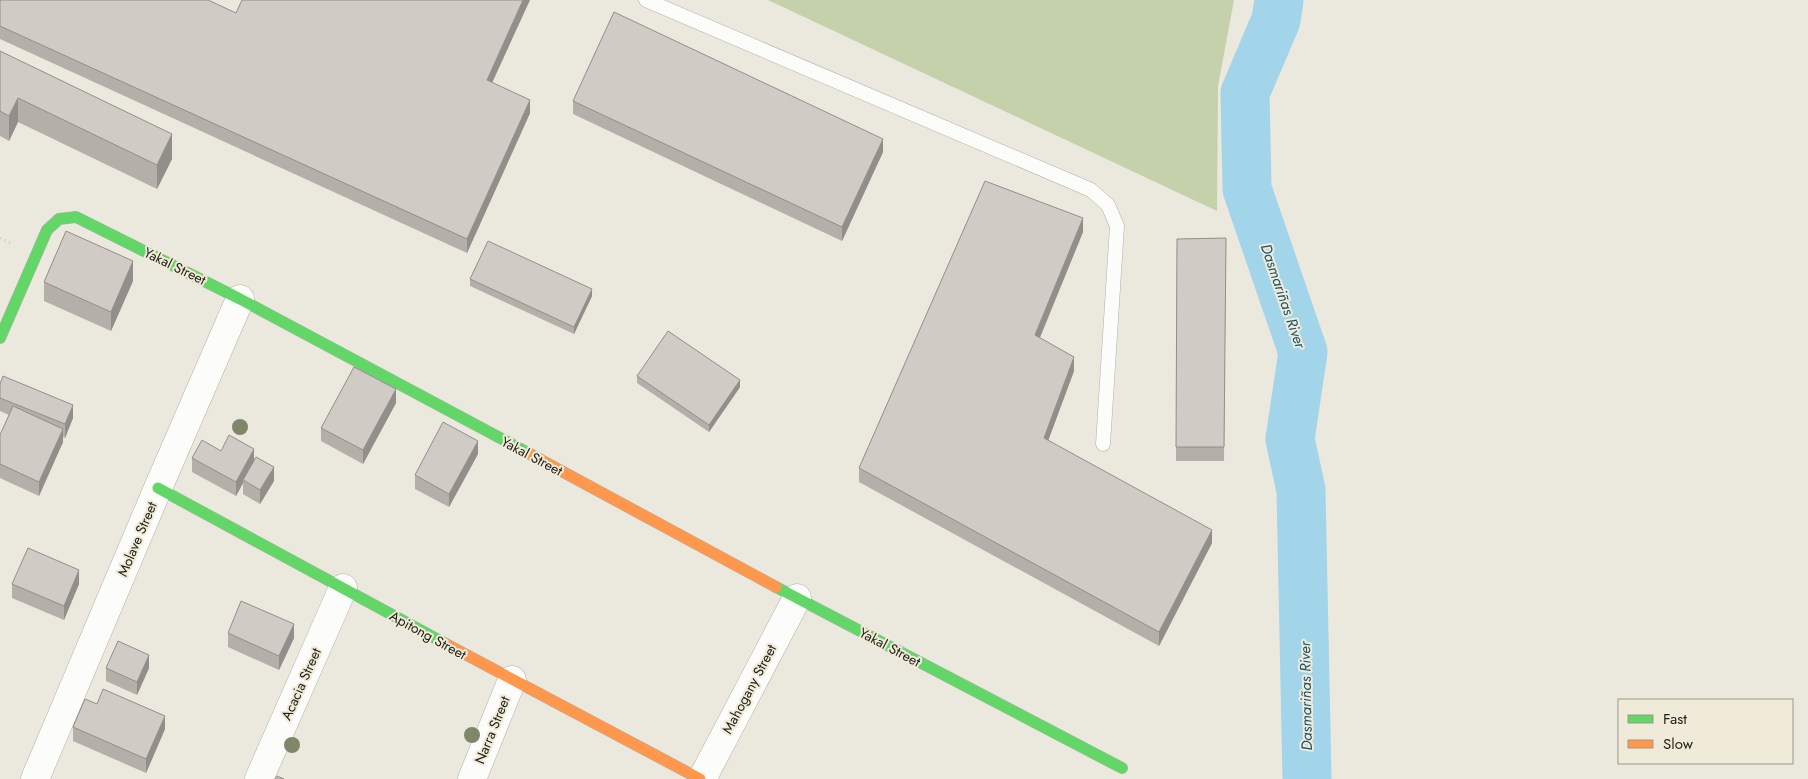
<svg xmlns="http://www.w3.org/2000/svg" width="1808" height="779" viewBox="0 0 1808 779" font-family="Jost,sans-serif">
  <rect width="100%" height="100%" fill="#ebe8de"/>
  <polygon fill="#c5d1aa" points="768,0 1234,0 1218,86 1217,211"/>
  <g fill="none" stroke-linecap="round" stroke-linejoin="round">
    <polyline stroke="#a2d4ea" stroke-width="49" points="1279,0 1276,20 1245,93 1247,189 1303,352 1290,439 1301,490 1307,779"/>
    <defs>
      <polyline id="lane" points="646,0 1091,190 1108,205 1117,226 1103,444"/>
      <g id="street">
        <polyline points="35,779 158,488 240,299"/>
        <polyline points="259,779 343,588"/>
        <polyline points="472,779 512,680"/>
        <polyline points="702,779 797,598"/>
      </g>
      <g id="fast">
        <polyline points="0,338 47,230 59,219 76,217 240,299 530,454"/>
        <polyline points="158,488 446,644"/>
        <polyline points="776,587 1122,768"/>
      </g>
      <g id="slow">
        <polyline points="530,454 776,587"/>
        <polyline points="446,644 700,779"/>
      </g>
    </defs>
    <use href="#lane" stroke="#b3b1a9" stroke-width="15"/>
    <use href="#street" stroke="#b3b1a9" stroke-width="29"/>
    <use href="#fast" stroke="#b3b1a9" stroke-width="12"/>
    <use href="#slow" stroke="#b3b1a9" stroke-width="12"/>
    <polyline stroke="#cbcbc8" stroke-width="3" stroke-dasharray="1 4" stroke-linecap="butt" points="0,238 13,244"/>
    <use href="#lane" stroke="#fcfcfa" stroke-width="14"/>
    <use href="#street" stroke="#fcfcfa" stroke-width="28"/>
    <use href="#fast" stroke="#63d668" stroke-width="11"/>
    <use href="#slow" stroke="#ff974d" stroke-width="11"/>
  </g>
  <g fill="#808668">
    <circle cx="240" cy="427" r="8"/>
    <circle cx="472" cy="735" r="8"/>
    <circle cx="292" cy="745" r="8"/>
  </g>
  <g fill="#b4afa9">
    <polygon points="0,0 236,13 492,82 530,113 467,253 0,39"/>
    <polygon points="0,51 172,159 157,189 18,122 9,141 0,136"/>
    <polygon points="573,101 883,152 842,241 573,114"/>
    <polygon points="1083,232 1040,338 1074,371 1048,440 1212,543 1159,646 859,482 859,468"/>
    <polygon points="1226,238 1224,461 1176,461 1177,239"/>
    <polygon points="470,279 592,296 574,334 470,286"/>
    <polygon points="133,281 111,331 44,301 44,282"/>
    <polygon points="637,376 740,387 709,432 637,383"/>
    <polygon points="0,384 73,418 65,438 63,437 63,442 39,496 0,478 0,435 9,415 0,411"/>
    <polygon points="396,403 363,464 321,441 321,428"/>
    <polygon points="221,451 254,461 274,481 260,504 243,494 243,483 236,496 192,472 192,458"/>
    <polygon points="478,454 449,507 415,489 415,475"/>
    <polygon points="12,584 79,584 64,620 12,598"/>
    <polygon points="228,633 294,638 279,670 228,647"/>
    <polygon points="106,668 149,668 137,695 106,681"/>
    <polygon points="97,704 165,729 146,773 73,741 73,727"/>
  </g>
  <g fill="#928e8a">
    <polygon points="523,0 530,0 487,94 487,80"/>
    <polygon points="18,98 18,122 9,141 9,116"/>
    <polygon points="530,100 530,113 467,253 467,239"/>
    <polygon points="172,134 172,159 157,189 157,165"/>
    <polygon points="883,139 883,152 842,241 842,227"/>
    <polygon points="1083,218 1083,232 1035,349 1035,335"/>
    <polygon points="133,261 133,281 111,331 111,312"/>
    <polygon points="592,289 592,296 574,334 574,327"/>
    <polygon points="1074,357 1074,371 1044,452 1044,438"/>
    <polygon points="740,380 740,387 709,432 709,425"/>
    <polygon points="396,389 396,403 363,464 363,450"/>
    <polygon points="73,405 73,418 65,438 65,424"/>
    <polygon points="63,429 63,442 39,496 39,482"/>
    <polygon points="478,441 478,454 449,507 449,494"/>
    <polygon points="254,449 254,462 243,480 243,483 236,496 236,482"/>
    <polygon points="274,467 274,481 260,504 260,490"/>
    <polygon points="1212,530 1212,543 1159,646 1159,632"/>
    <polygon points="79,570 79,584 64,620 64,606"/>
    <polygon points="294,624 294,638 279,670 279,656"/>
    <polygon points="149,655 149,668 137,695 137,682"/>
    <polygon points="165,716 165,729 146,773 146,759"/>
  </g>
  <g fill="#d1cbc5" stroke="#928e8a">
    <polygon points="0,0 208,0 236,13 242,0 523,0 487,80 530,100 467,239 0,26"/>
    <polygon points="614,12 883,139 842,227 573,101"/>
    <polygon points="0,51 172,134 157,165 18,98 9,116 0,111"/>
    <polygon points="985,181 1083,218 1035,335 1074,357 1044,438 1212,530 1159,632 859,468"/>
    <polygon points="66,231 133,261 111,312 44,282"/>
    <polygon points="1226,238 1224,447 1176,447 1177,239"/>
    <polygon points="488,241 592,289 574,327 470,279"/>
    <polygon points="668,331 740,380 709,425 637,376"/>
    <polygon points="354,367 396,389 363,450 321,428"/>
    <polygon points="3,376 73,405 65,424 0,398 0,384"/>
    <polygon points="13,406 63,429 39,482 0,464 0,435"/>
    <polygon points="443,422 478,441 449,494 415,475"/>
    <polygon points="229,435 254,449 236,482 192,458 202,440 221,451"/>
    <polygon points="256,457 274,467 260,490 243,480"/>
    <polygon points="28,548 79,570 64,606 12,584"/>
    <polygon points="241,601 294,624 279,656 228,633"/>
    <polygon points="118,641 149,655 137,682 106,668"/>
    <polygon points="103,689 165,716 146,759 73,727 85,699 97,704"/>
    <polygon points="277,776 284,779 275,779"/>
  </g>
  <g text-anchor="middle" stroke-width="4" stroke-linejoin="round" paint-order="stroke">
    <g font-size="14" fill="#1f1d17" stroke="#f0ebd9">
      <text transform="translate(175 266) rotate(26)" y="5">Yakal Street</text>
      <text transform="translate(532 456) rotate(28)" y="5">Yakal Street</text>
      <text transform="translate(137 539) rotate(-67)" y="5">Molave Street</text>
      <text transform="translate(428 635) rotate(29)" y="5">Apitong Street</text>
      <text transform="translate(890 647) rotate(28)" y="5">Yakal Street</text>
      <text transform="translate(301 684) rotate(-66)" y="5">Acacia Street</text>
      <text transform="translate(749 689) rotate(-62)" y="5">Mahogany Street</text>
      <text transform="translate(492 730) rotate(-68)" y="5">Narra Street</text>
    </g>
    <g font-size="15" font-style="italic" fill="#1b546d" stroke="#f0ebd9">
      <text transform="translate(1283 296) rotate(71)" y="5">Dasmariñas River</text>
      <text transform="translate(1306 696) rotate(-91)" y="5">Dasmariñas River</text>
    </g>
  </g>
  <rect x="1618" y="699" width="175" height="65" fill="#f0ebd9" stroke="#9c998b"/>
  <rect x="1628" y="715" width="25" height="8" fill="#63d668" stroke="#9c998b"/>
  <text x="1663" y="724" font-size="15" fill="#1f1d17">Fast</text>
  <rect x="1628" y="740" width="25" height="8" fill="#ff974d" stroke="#9c998b"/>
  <text x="1663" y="749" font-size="15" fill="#1f1d17">Slow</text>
</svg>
